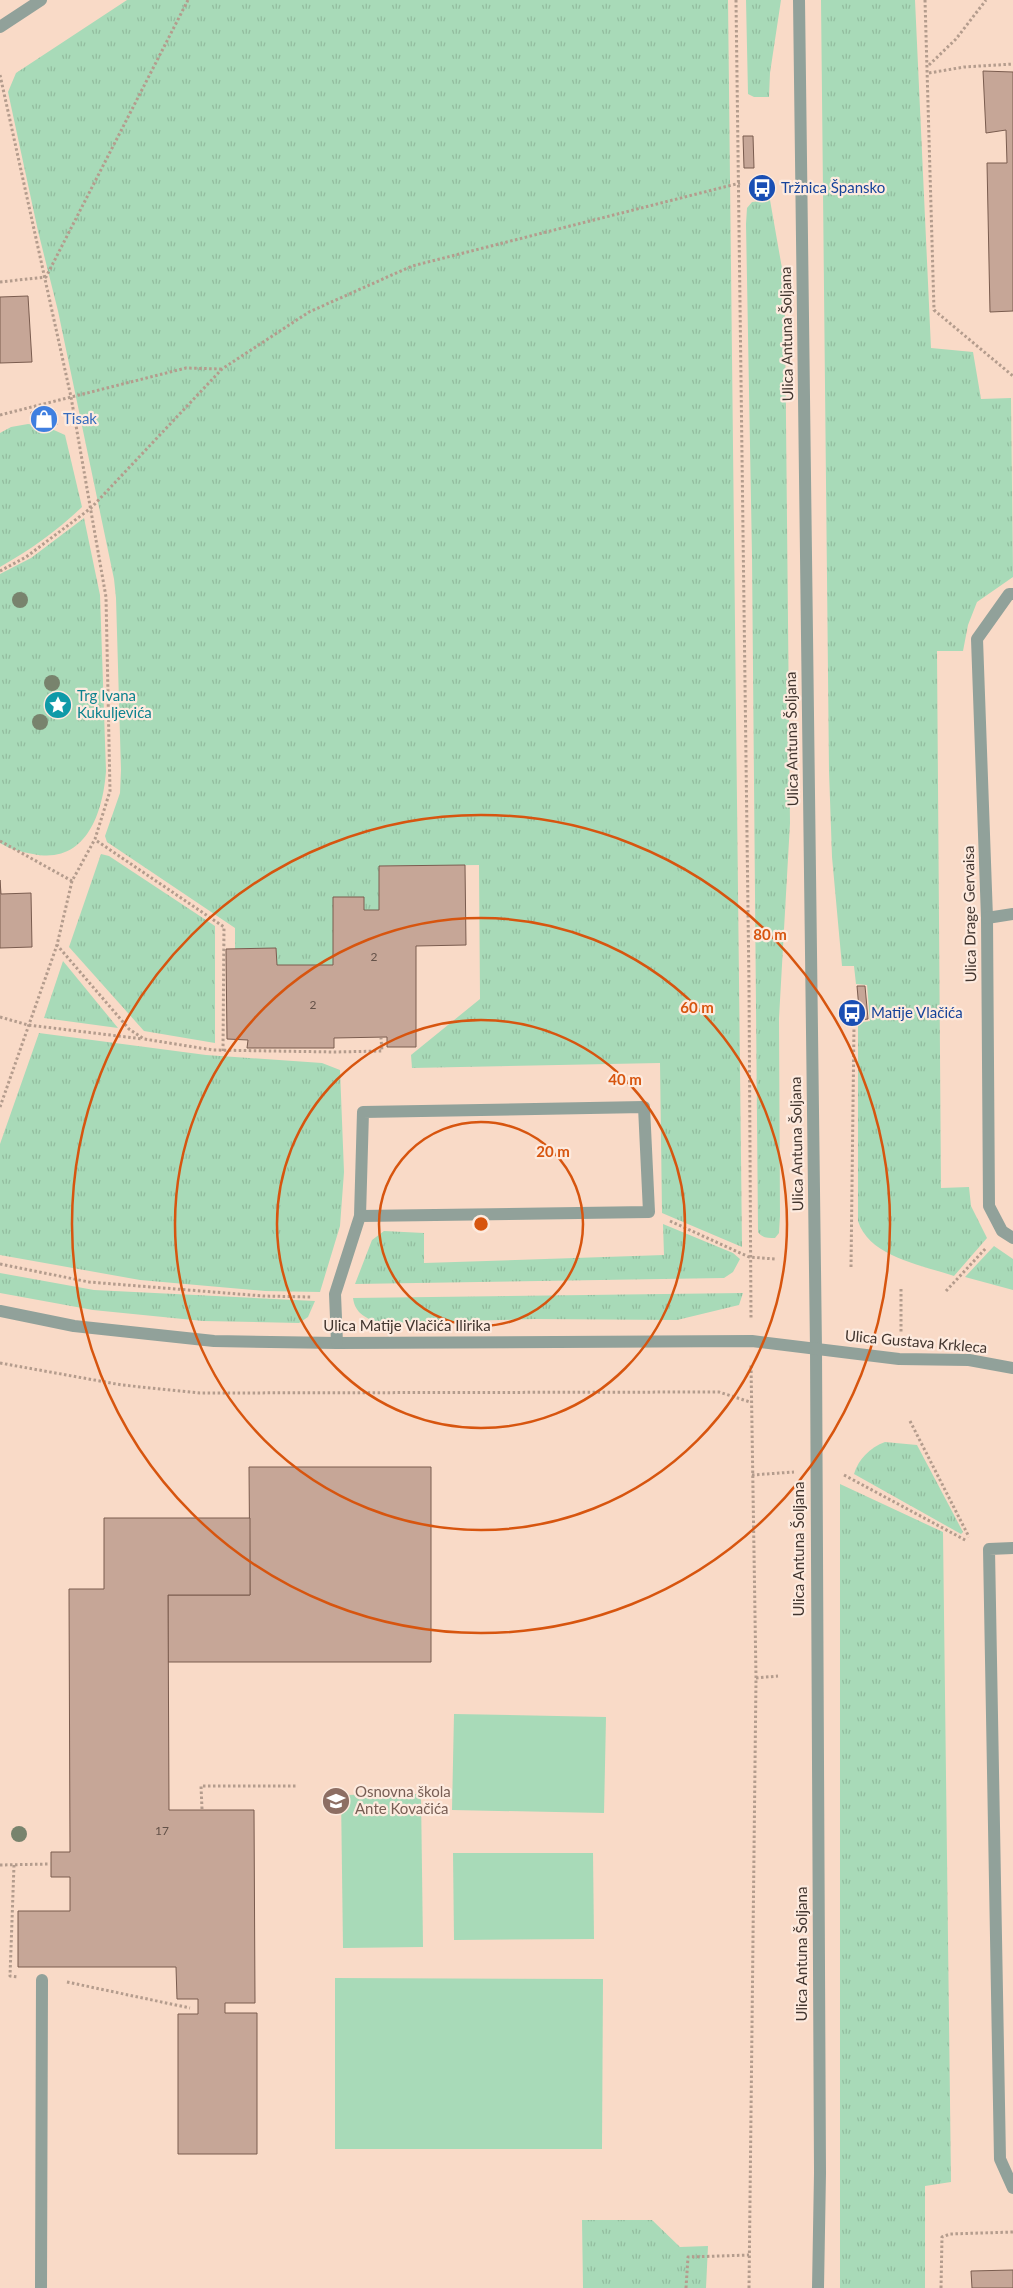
<svg xmlns="http://www.w3.org/2000/svg" width="1013" height="2288" viewBox="0 0 1013 2288" font-family="Lato,sans-serif">
  <defs>
    <pattern id="grass-tufts" width="24" height="20" patternUnits="userSpaceOnUse" patternTransform="scale(1.25)"><rect width="24" height="20" fill="#a8dab8"/><path d="M3 7l-1-3M5 7V3M7 7l1-3M15 17l-1-3M17 17v-4M19 17l1-3" fill="none" stroke="#92bc9e"/></pattern>
  </defs>
  <rect width="100%" height="100%" fill="#f9dac7"/>
  <g fill="url(#grass-tufts)">
    <polygon points="127,0 728,0 742,1247 662,1213 660,1063 412,1068 411,1055 480,999 479,865 380,866 379,910 364,910 364,897 333,898 333,965 277,965 276,948 235,949 235,928 107,842 105,836 120,793 121,770 116,598 114,579 58,311 38,231 8,92 16,73"/>
    <polygon points="746,0 781,0 770,73 769,97 754,97 748,94"/>
    <path d="M821 0H915L931 348 973 352 981 399 1011 398 1013 577 977 602 968 625 963 651H937L941 1188 969 1187 971 1206 987 1238 954 1276C922 1265 869 1257 858 1221V1023L870 1021 867 985 856 984 854 966H842L832 857 829 771Z"/>
    <path d="M770 200 783 274 785 319 790 823 779 1018 780 1216 779 1233 775 1238C768 1238 762 1238 758 1232L752 556 746 224 747 208 752 202Z"/>
    <path d="M28 424 45 426 65 435 82 507C57 531 30 550 0 567V433L11 427Z"/>
    <path d="M84 518 100 595 106 771C103 813 86 865 33 854 22 852 9 849 0 843V574L31 558Z"/>
    <polygon points="101,854 109,856 215,926 215,1043 144,1031 69,947"/>
    <polygon points="63,961 118,1028 44,1018"/>
    <polygon points="39,1033 206,1055 322,1063 340,1070 344,1172 340,1226 320,1292 265,1291 140,1280 0,1255 0,1144"/>
    <polygon points="663,1224 733,1253 740,1259 733,1272 724,1278 355,1284 372,1240 384,1231 424,1233 424,1263 664,1255"/>
    <polygon points="994,1246 1013,1259 1013,1290 965,1277"/>
    <polygon points="0,1273 94,1290 315,1301 308,1317 299,1323 203,1321 93,1310 0,1293"/>
    <path d="M743 1293 739 1305 677 1320 534 1319 381 1323C367 1319 355 1314 353 1298Z"/>
    <path d="M885 1442 917 1445 963 1532 961 1534 854 1474C858 1460 870 1447 885 1442Z"/>
    <polygon points="840,1484 943,1532 951,2182 925,2186 925,2288 840,2288"/>
    <polygon points="582,2220 652,2220 680,2247 708,2246 706,2288 583,2288"/>
  </g>
  <g fill="#a8dab8">
    <polygon points="454,1714 606,1717 604,1813 452,1810"/>
    <polygon points="421,1794 423,1947 343,1948 341,1795"/>
    <polygon points="453,1853 593,1853 594,1939 454,1940"/>
    <polygon points="335,1978 603,1979 602,2149 335,2149"/>
  </g>
  <g fill="#c6a697" stroke="#7a5c4f">
    <polygon points="983,71 1013,72 1013,311 990,312 987,163 1007,163 1006,130 986,133"/>
    <polygon points="743,136 753,136 754,168 744,168"/>
    <polygon points="28,296 32,362 0,363 0,297"/>
    <polygon points="55,410 57,425 33,428 31,412"/>
    <polygon points="465,865 466,945 416,946 416,1047 387,1047 387,1037 334,1038 334,1048 247,1048 248,1040 227,1039 226,949 276,948 277,965 333,965 333,897 364,897 364,910 379,910 379,866"/>
    <polygon points="0,880 1,894 31,893 32,947 0,948"/>
    <polygon points="857,986 865,986 868,1019 860,1020"/>
    <polygon points="249,1467 431,1467 431,1662 168,1662 168,1595 250,1595"/>
    <polygon points="104,1518 250,1518 250,1595 168,1595 169,1810 254,1810 255,2003 225,2003 225,2013 257,2013 257,2154 178,2154 178,2014 198,2014 198,1999 177,1999 176,1967 18,1967 18,1911 70,1911 70,1877 51,1877 51,1852 70,1852 69,1589 104,1589"/>
    <polygon points="1013,2270 1013,2288 972,2288 971,2271"/>
  </g>
  <g fill="none" stroke-linecap="round" stroke-linejoin="round">
    <g stroke="#b49c8d" stroke-width="3" stroke-dasharray="2.5 2.5" stroke-linecap="butt">
      <polyline points="736,0 749,986 751,1318"/>
      <polyline points="925,0 934,310 1013,376"/>
      <polyline points="929,65 956,39 986,0"/>
      <polyline points="929,73 964,67 1013,64"/>
      <polyline points="0,75 71,397 106,597 110,791 95,839 72,881 57,945 129,1029 144,1039 213,1050 334,1052 382,1051 381,1038"/>
      <polyline points="0,282 46,277 188,0"/>
      <polyline points="0,415 186,368 221,369"/>
      <polyline points="0,571 26,557 91,508 222,369 309,312 412,266 740,183"/>
      <polyline points="0,841 72,881"/>
      <polyline points="97,841 224,927 223,1051"/>
      <polyline points="0,1017 28,1025 143,1039"/>
      <polyline points="0,1107 57,945"/>
      <polyline points="670,1221 749,1257 775,1259"/>
      <polyline points="0,1264 89,1282 263,1296 311,1297"/>
      <polyline points="851,1267 854,1025"/>
      <polyline points="901,1289 901,1333"/>
      <polyline points="946,1291 986,1248"/>
      <polyline points="0,1363 122,1385 200,1393 719,1392 750,1402"/>
      <polyline points="910,1421 969,1537"/>
      <polyline points="752,1475 794,1472"/>
      <polyline points="844,1475 967,1541"/>
      <polyline points="756,1678 778,1676"/>
      <polyline points="202,1809 201,1786 297,1786"/>
      <polyline points="0,1865 51,1864"/>
      <polyline points="14,1865 10,1976 18,1977"/>
      <polyline points="67,1982 190,2008"/>
      <polyline points="686,2288 688,2257 749,2255"/>
      <polyline points="749,2288 756,1678 751,1364"/>
      <polyline points="941,2288 942,2237 950,2234 1013,2232"/>
    </g>
    <g stroke="#91a19a" stroke-width="12">
      <polyline points="799,0 816,1349 820,2173 818,2288"/>
      <polyline points="0,27 41,0"/>
      <polyline points="1013,594 1009,594 977,639 987,918 989,1206 1002,1231 1013,1238"/>
      <polyline points="987,918 1013,914"/>
      <polyline points="0,1311 74,1326 214,1341 337,1343 752,1341 899,1359 969,1360 1013,1368"/>
      <polyline points="337,1343 335,1294 360,1216 649,1212 644,1107 363,1112 360,1216"/>
      <polyline points="1013,1548 989,1549 1000,2159 1013,2188"/>
      <polyline points="41,2288 42,1980"/>
    </g>
  </g>
  <g fill="#78836d">
    <circle cx="20" cy="600" r="8"/>
    <circle cx="52" cy="683" r="8"/>
    <circle cx="40" cy="722" r="8"/>
    <circle cx="19" cy="1834" r="8"/>
  </g>
  <g fill="none" stroke="#d7550f" stroke-width="2.5">
    <circle cx="481" cy="1224" r="102"/>
    <circle cx="481" cy="1224" r="204"/>
    <circle cx="481" cy="1224" r="306"/>
    <circle cx="481" cy="1224" r="409"/>
  </g>
  <defs>
    <symbol id="bus-disc" viewBox="-11 -11 22 22"><circle r="9.5" fill="#1a4fb4" stroke="#fdeade"/><path d="M-5-6H5V4H4V6H2V4H-2V6H-4V4H-5ZM-3.5-4V0h7V-4ZM-3.5 1.2v1.5H-2V1.2ZM2 1.2v1.5H3.5V1.2Z" fill="#fff"/></symbol>
    <symbol id="shop-disc" viewBox="-11 -11 22 22"><circle r="9.5" fill="#3f7fe0" stroke="#fdeade"/><path d="M-5-2.5h2.3a2.7 3.5 0 0 1 5.4 0H5L5.5 6h-11ZM-1.5-2.5h3a1.5 2.3 0 0 0-3 0Z" fill="#fff"/></symbol>
    <symbol id="sight-disc" viewBox="-11 -11 22 22"><circle r="9.5" fill="#0f9aa8" stroke="#fdeade"/><path d="M0-6L1.8-2.2L6-1.7L2.9 1.2L3.7 5.4L0 3.3L-3.7 5.4L-2.9 1.2L-6-1.7L-1.8-2.2Z" fill="#fff"/></symbol>
    <symbol id="school-disc" viewBox="-11 -11 22 22"><circle r="9.5" fill="#8d6e63" stroke="#fdeade"/><path d="M0-5L7-2L0 1L-7-2ZM-4 1L0 2.5L4 1V4Q0 6-4 4Z" fill="#fff"/></symbol>
  </defs>
  <g fill-rule="evenodd">
    <use href="#bus-disc" x="746" y="172" width="32" height="32"/>
    <use href="#shop-disc" x="28" y="403" width="32" height="32"/>
    <use href="#sight-disc" x="42" y="689" width="32" height="32"/>
    <use href="#bus-disc" x="836" y="997" width="32" height="32"/>
    <use href="#school-disc" x="320" y="1785" width="32" height="32"/>
  </g>
  <g text-anchor="middle" stroke-width="4.5" stroke-linejoin="round" paint-order="stroke">
    <g font-size="12" fill="#635148">
      <text x="374" y="961">2</text>
      <text x="313" y="1009">2</text>
      <text x="162" y="1835">17</text>
    </g>
    <g font-size="15" fill="#164399" stroke="#fdeade" text-anchor="start">
      <text x="781" y="193">Tržnica Špansko</text>
      <text x="871" y="1018">Matije Vlačića</text>
    </g>
    <g font-size="15" fill="#42352e" stroke="#fdeade">
      <text transform="translate(787 334) rotate(-91)" y="5">Ulica Antuna Šoljana</text>
      <text transform="translate(792 739) rotate(-91)" y="5">Ulica Antuna Šoljana</text>
      <text transform="translate(970 914) rotate(-91)" y="5">Ulica Drage Gervaisa</text>
      <text transform="translate(797 1144) rotate(-91)" y="5">Ulica Antuna Šoljana</text>
      <text x="407" y="1331">Ulica Matije Vlačića Ilirika</text>
      <text transform="translate(916 1342) rotate(5)" y="5">Ulica Gustava Krkleca</text>
      <text transform="translate(799 1549) rotate(-90)" y="5">Ulica Antuna Šoljana</text>
      <text transform="translate(802 1954) rotate(-90)" y="5">Ulica Antuna Šoljana</text>
    </g>
    <g font-size="15" fill="#366cbe" stroke="#fdeade" text-anchor="start">
      <text x="63" y="424">Tisak</text>
    </g>
    <g font-size="15" fill="#0d838f" stroke="#fdeade" text-anchor="start">
      <text x="77" y="701">Trg Ivana<tspan x="77" dy="17">Kukuljevića</tspan></text>
    </g>
    <g font-size="15" fill="#785e54" stroke="#fdeade" text-anchor="start">
      <text x="355" y="1797">Osnovna škola<tspan x="355" dy="17">Ante Kovačića</tspan></text>
    </g>
  </g>
  <circle cx="481" cy="1224" r="8" fill="#d7550f" stroke="#fdeade" stroke-width="2.5"/>
  <g font-size="15" text-anchor="middle" font-weight="bold" fill="#d7550f" stroke="#fdeade" stroke-width="4.5" stroke-linejoin="round" paint-order="stroke">
    <text x="770" y="940">80 m</text>
    <text x="697" y="1013">60 m</text>
    <text x="625" y="1085">40 m</text>
    <text x="553" y="1157">20 m</text>
  </g>
</svg>
